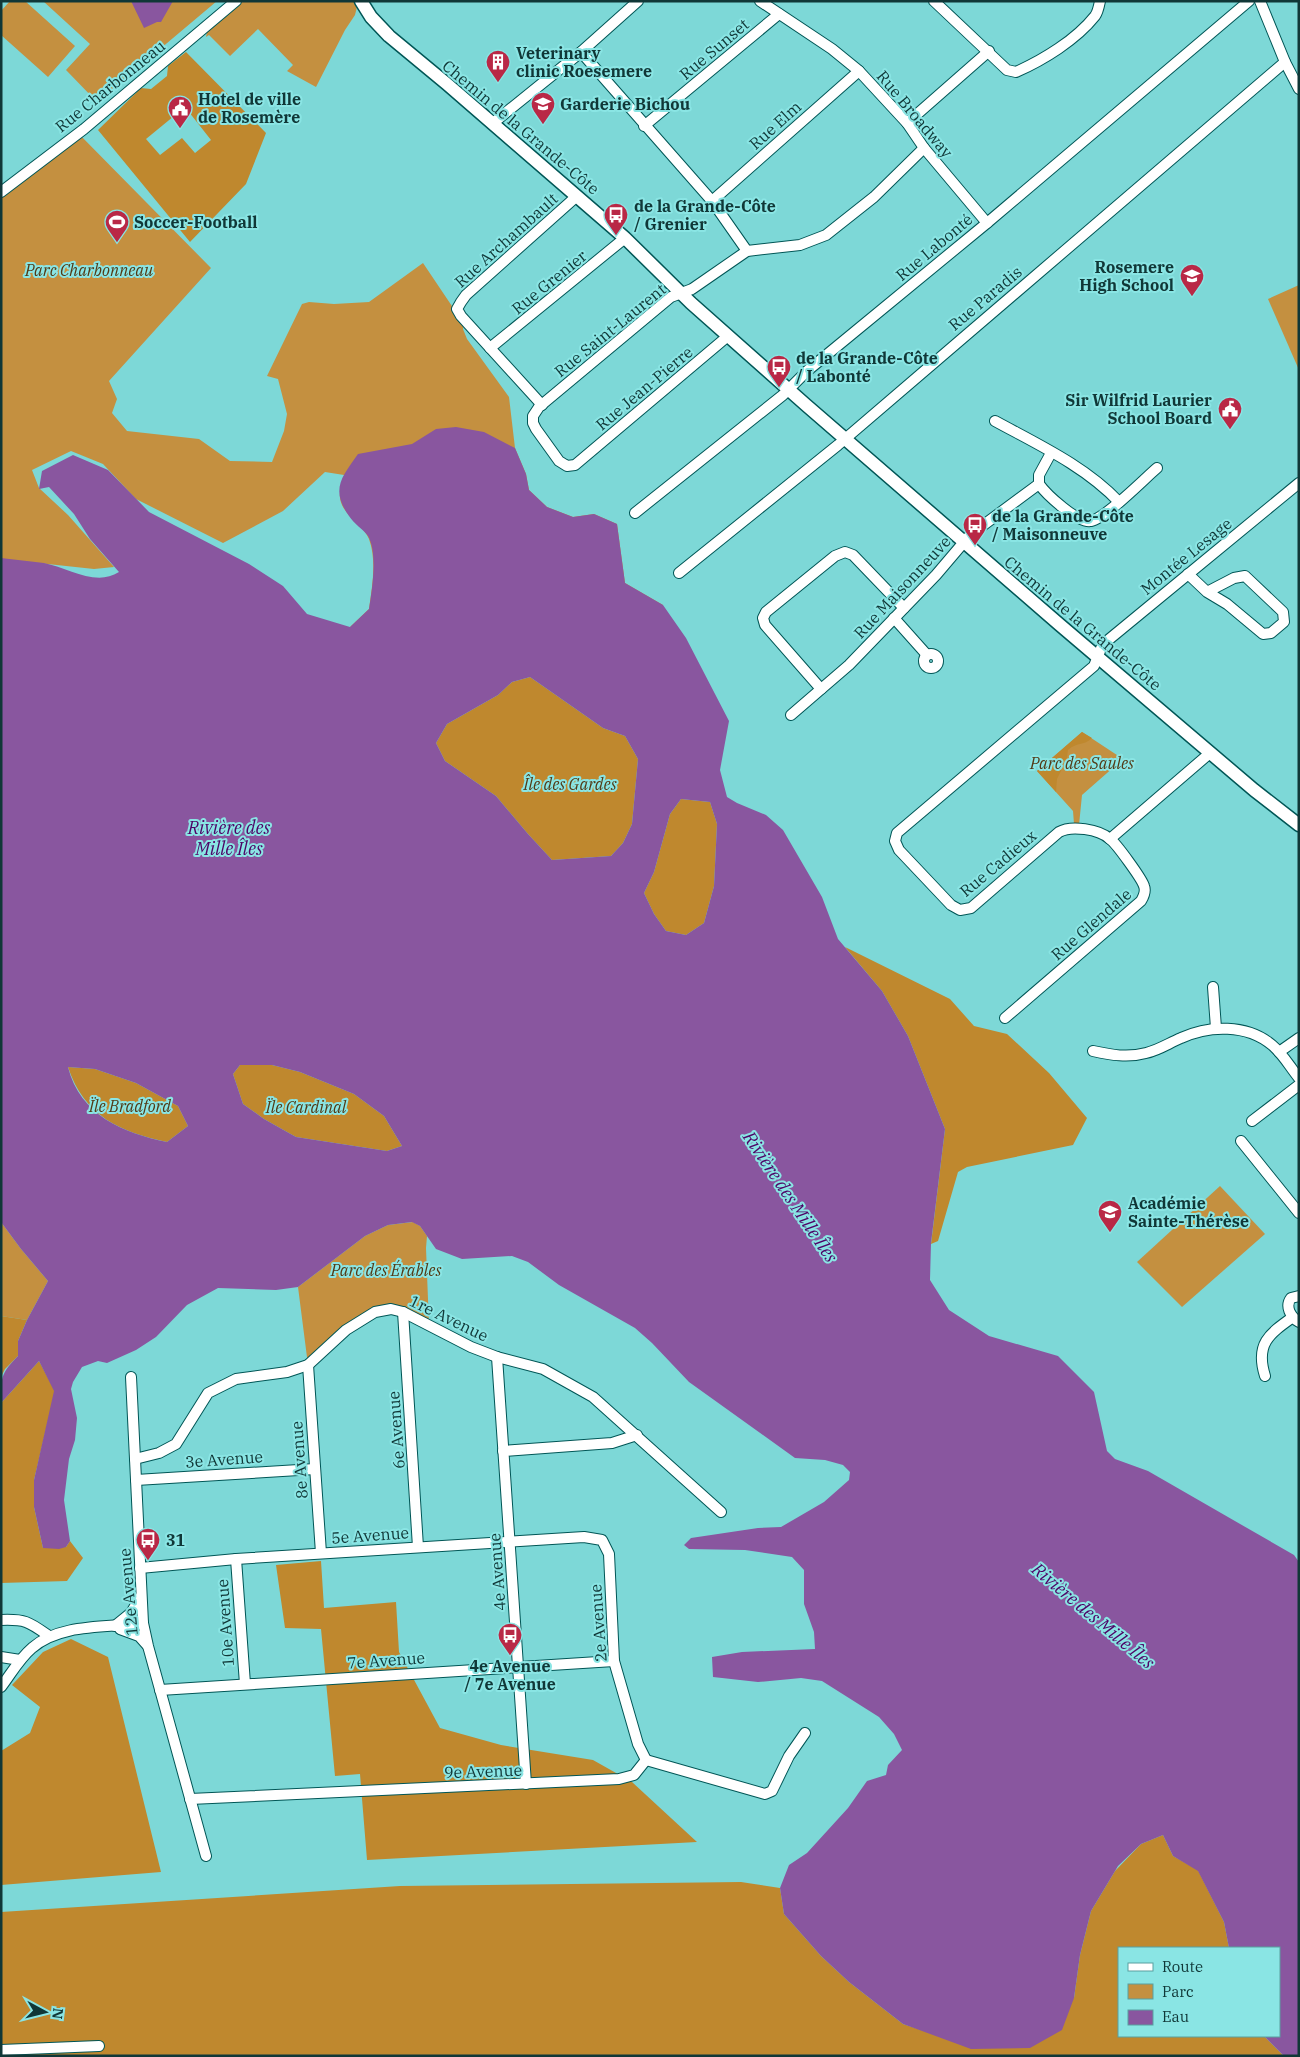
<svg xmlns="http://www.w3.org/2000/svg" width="1300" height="2057" viewBox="0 0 1300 2057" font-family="'IBM Plex Serif',serif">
  <rect width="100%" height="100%" fill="#7dd8d7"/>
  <g fill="#c49040">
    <polygon points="10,1 25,1 75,46 48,77 1,35 1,11"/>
    <polygon points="43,1 217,1 97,102 66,70 90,44"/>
    <polygon points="243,1 355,1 357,7 355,15 345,30 316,87 287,71 293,65 258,29 230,56 209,35 206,37 207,32"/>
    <path d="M78 133 211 268 109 381 117 399 112 413 127 431 199 439 230 461 272 462 284 431 287 414 278 379 267 376 302 304 309 302 334 304 369 302 423 263 464 324 463 329 467 339 509 397 515 448 526 474 529 490 547 507 573 517 594 514 617 524 625 583 663 605 350 627 369 609C372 587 377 561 369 539 363 524 342 515 340 498 339 491 343 481 344 475L325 472 283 511 223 543 136 499 103 464 71 451 32 470 39 488 68 515 114 567 94 569 1 559V194Z"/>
    <polygon points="1299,285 1299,370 1268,299"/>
    <polygon points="1082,732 1123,759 1082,795 1079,825 1074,824 1073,811 1037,771"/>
    <polygon points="1220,1186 1265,1234 1182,1307 1137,1262"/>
    <polygon points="1,1222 21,1249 48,1281 27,1320 1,1316"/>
    <polygon points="413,1222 420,1226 427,1236 426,1248 429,1325 403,1312 375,1312 308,1365 298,1287 365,1236 388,1225"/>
  </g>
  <g fill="#bf882e" fill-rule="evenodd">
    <path d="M186 52 266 133 246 184 190 242 98 130 141 88 151 89 167 76 168 66ZM185 107 211 140 195 153 182 138 160 155 146 139Z"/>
    <polygon points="530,677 603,728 625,736 638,759 632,824 623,843 611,856 552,860 528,834 496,796 445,761 436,743 447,724 498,695 512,682"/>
    <path d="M1082 732 1092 738C1084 746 1076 742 1068 750L1067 758 1063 761 1061 771 1057 779 1056 792 1037 771Z"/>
    <polygon points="681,799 710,802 717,824 714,886 704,923 686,935 666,931 654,914 644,893 654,872 670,814"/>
    <polygon points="845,947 950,999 974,1026 1007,1034 1049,1073 1087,1118 1073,1145 967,1167 958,1172 938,1241 931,1244 945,1129 908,1036 882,991"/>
    <polygon points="240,1065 272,1065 300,1072 354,1094 384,1116 402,1146 387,1151 296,1137 264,1119 243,1104 233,1074"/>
    <path d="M68 1067 95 1069 136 1083 178 1106 188 1126 167 1142C120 1132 84 1116 68 1067Z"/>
    <polygon points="1,1316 27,1320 18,1341 18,1356 5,1369 1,1377"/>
    <polygon points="39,1361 55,1391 34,1480 34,1507 43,1548 66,1547 70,1541 83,1558 67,1581 1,1583 1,1403"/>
    <polygon points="321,1561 324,1608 396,1602 399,1652 440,1728 501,1745 593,1760 632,1782 697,1842 367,1860 360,1774 335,1776 321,1629 285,1628 276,1565"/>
    <polygon points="71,1639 108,1657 161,1872 1,1885 1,1751 30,1733 40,1707 12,1685 43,1652"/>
    <polygon points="1163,1835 1173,1856 1198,1870 1224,1922 1229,1948 1119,1948 1119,2036 1264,2036 1284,2056 1,2056 1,1912 400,1886 741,1882 780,1888 784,1914 821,1956 849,1982 903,2024 930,2033 1074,1998 1080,1955 1091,1911 1115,1871 1141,1844"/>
  </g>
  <g fill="#89569f" fill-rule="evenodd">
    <polygon points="131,1 173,1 161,22 157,22 144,28"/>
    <path d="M456 427 484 432 515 448 526 474 529 490 547 507 573 517 594 514 617 524 625 583 663 605 686 638 729 721 720 770 727 797 737 803 766 815 783 830 822 897 838 939 882 991 908 1036 945 1129 931 1243 930 1280 949 1310 989 1336 1058 1356 1094 1392 1107 1451 1115 1459 1148 1471 1294 1555 1299 1562V2056H1284L1264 2036H1279V1948H1229L1224 1922 1198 1871 1173 1856 1163 1835 1141 1844 1118 1866 1091 1911 1080 1955 1074 1998 1062 2030 1030 2048 971 2049 903 2024 849 1982 821 1956 784 1914 780 1888 789 1865 807 1853 848 1808 867 1781 886 1775 888 1765 902 1750 894 1734 879 1717 822 1681 801 1678 758 1682 713 1677 712 1657 742 1652 815 1649 814 1632 804 1604V1570L792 1557 745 1550 689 1549 684 1545 691 1538 758 1528 781 1527 824 1502 849 1480 850 1472 843 1465 825 1460 795 1458 689 1382 652 1343 635 1328 559 1285 528 1262 512 1256 462 1259 436 1249 420 1226 412 1222 388 1225 365 1236 298 1287 276 1290 218 1288 187 1305 156 1337 136 1350 107 1363 98 1361 82 1367 73 1382 71 1389 77 1418 75 1440 69 1459 64 1500 70 1541 66 1547 59 1549 43 1548 34 1507V1480L54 1391 39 1361 1 1403C1 1379 0 1374 18 1356V1341L27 1320 48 1281 21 1249 1 1222V558C15 560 30 561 44 563 69 568 96 587 119 572L90 539 74 514 49 487 39 489 42 471 73 455 108 470 149 512 249 564 283 586 307 614 350 627 369 609C372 590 378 553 368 536 363 529 354 524 349 516 330 489 342 477 358 454L412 444 436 429ZM530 677 603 728 625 736 638 759 632 824 623 843 611 856 552 860 528 834 496 796 445 761 436 743 447 724 498 695 512 682ZM681 799 710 802 717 824 714 886 704 923 686 935 666 931 654 914 644 893 654 872 670 814ZM240 1065H272L300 1072 354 1094 384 1116 402 1146 387 1151 296 1137 264 1119 243 1104 233 1074ZM68 1067 95 1069 136 1083 178 1106 188 1126 167 1142C123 1133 80 1115 68 1067Z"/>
  </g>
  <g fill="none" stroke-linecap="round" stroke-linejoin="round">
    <defs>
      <g id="minor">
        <polyline points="760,1 832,49 859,71 907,123 924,148 987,223"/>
        <path d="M934 1 1007 70 1016 72C1043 60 1076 40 1095 16 1098 12 1099 6 1100 1"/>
        <polyline points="1260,1 1285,62 1299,89"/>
        <polyline points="581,52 712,201 747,251"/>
        <polyline points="493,123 581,52 638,1"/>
        <polyline points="907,123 989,51"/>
        <polyline points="644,126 779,14"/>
        <polyline points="1,192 84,129 236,1"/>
        <polyline points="712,201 859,71"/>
        <polyline points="728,336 575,465 567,466 559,461 536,429 533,423 533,416 539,407 671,297 692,289 747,251 800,245 826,235 874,197 924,148"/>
        <polyline points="490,348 625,238"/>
        <polyline points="542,405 461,316 457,309 461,302 466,295 577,196"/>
        <path d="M995 421C1037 444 1085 466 1119 502"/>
        <path d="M1051 453 1039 475V484C1046 494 1078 524 1091 521 1106 518 1144 479 1157 468"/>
        <polyline points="635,513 783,395 807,371 987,223 1249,1"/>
        <polyline points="679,573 838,445 1285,62"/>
        <polyline points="1188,574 1207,592 1227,604 1263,634 1271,633 1284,622 1283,612 1245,576 1234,578 1207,592"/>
        <polyline points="894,618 927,655"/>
        <circle cx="931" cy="661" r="7"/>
        <polyline points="821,689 765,625 763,618 766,612 835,556 845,552 853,555 904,608"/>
        <polyline points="791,715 849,665 936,575 970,535 1039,484"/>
        <polyline points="1110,839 1210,753"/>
        <polyline points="1213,987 1216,1028"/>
        <path d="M1005 1018 1141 901C1144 896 1146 891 1144 886 1142 879 1116 843 1110 839 1099 829 1071 825 1059 832L971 908 960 910 951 905 899 850 895 841 897 833 1094 666 1102 646 1107 641 1299 483"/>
        <path d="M1093 1051C1111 1055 1128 1058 1146 1053 1159 1050 1169 1043 1181 1038 1209 1025 1247 1024 1272 1045 1283 1054 1290 1067 1299 1078"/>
        <polyline points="1279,1052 1299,1038"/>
        <polyline points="1252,1121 1299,1085"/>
        <polyline points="1241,1141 1299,1213"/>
        <path d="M1299 1296 1291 1298C1285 1306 1290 1317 1299 1322"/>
        <polyline points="403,1312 418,1547"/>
        <polyline points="497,1357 526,1784"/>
        <polyline points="308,1365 321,1553"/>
        <path d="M1265 1376C1255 1344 1269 1334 1293 1317"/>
        <polyline points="131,1377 143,1623 148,1646 206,1856"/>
        <polyline points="503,1451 612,1443 637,1435"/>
        <polyline points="135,1459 159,1453 176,1444 208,1393 236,1379 287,1372 308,1365 346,1330 375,1312 391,1309 403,1312 471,1347 497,1357 543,1369 593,1397 721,1512"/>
        <polyline points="136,1480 315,1469"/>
        <polyline points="236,1559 245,1684"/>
        <polyline points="140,1568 236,1559 584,1537 602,1540 609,1554 614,1661 638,1744 646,1760"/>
        <path d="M1 1620C26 1619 29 1622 49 1636"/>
        <polyline points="115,1626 131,1613 141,1596"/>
        <polyline points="120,1629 139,1636 147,1645"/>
        <polyline points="1,1657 20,1660"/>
        <path d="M1 1687C11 1674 19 1659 32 1648 60 1623 108 1628 143 1623"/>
        <polyline points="160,1690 614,1661"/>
        <polyline points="646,1760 765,1794 772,1791 789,1756 805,1733"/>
        <polyline points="190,1799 619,1779 634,1775 646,1760"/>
        <polyline points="1,2050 99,2046"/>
      </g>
      <polyline id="major" points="361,1 371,17 389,36 447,84 625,238 691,303 806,405 1060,625 1254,790 1299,825"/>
    </defs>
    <use href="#minor" stroke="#005656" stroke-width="12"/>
    <use href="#major" stroke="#005656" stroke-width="15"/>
    <use href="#minor" stroke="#fff" stroke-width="10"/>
    <use href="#major" stroke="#fff" stroke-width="12"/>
  </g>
  <defs>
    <symbol id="building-pin" viewBox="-11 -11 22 30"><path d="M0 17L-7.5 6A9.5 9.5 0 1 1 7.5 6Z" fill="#b92846" stroke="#8ae5e4"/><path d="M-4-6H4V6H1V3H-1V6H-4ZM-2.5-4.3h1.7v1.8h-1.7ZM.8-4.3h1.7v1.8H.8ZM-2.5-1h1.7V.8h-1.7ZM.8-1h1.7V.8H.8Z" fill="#fff"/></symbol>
    <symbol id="school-pin" viewBox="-11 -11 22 30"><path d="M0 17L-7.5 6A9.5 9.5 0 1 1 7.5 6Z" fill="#b92846" stroke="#8ae5e4"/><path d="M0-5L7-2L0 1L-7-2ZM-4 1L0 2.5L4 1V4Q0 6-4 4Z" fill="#fff"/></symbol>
    <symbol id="civic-pin" viewBox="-11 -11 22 30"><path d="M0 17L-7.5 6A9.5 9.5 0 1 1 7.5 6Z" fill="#b92846" stroke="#8ae5e4"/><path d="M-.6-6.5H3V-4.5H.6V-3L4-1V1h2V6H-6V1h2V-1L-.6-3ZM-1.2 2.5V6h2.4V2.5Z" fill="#fff"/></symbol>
    <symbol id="bus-pin" viewBox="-11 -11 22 30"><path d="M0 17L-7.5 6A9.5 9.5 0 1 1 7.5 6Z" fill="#b92846" stroke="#8ae5e4"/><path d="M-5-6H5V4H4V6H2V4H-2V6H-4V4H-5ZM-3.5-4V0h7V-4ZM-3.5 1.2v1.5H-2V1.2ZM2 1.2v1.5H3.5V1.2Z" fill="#fff"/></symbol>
    <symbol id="stadium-pin" viewBox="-11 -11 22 30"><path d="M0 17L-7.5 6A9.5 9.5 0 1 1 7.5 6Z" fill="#b92846" stroke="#8ae5e4"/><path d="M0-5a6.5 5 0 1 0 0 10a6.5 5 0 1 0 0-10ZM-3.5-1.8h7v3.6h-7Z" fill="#fff"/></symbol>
  </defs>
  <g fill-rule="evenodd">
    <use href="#building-pin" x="484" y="48" width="28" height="38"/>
    <use href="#school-pin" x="529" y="90" width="28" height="38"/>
    <use href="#civic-pin" x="166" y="94" width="28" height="38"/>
    <use href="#bus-pin" x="602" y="201" width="28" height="38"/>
    <use href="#stadium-pin" x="103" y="208" width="28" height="38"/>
    <use href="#school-pin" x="1178" y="262" width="28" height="38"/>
    <use href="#bus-pin" x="765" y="353" width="28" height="38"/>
    <use href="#civic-pin" x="1216" y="395" width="28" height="38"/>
    <use href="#bus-pin" x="961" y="511" width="28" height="38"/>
    <use href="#school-pin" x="1096" y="1198" width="28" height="38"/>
    <use href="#bus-pin" x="134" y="1526" width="28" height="38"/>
    <use href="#bus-pin" x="496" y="1621" width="28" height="38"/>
  </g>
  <g text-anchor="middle" stroke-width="4" stroke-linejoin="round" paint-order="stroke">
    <g font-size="16" fill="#103737" stroke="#8ae5e4">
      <text transform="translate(714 49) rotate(-40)" y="6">Rue Sunset</text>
      <text transform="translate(110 86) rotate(-39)" y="6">Rue Charbonneau</text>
      <text transform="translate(915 114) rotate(50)" y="6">Rue Broadway</text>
      <text transform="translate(775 125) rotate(-42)" y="6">Rue Elm</text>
      <text transform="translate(521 127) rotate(40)" y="6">Chemin de la Grande-Côte</text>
      <text transform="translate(506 240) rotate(-42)" y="6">Rue Archambault</text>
      <text transform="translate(934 247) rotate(-40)" y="6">Rue Labonté</text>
      <text transform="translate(549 282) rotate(-39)" y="6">Rue Grenier</text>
      <text transform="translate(985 298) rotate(-40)" y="6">Rue Paradis</text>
      <text transform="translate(610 330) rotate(-39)" y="6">Rue Saint-Laurent</text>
      <text transform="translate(644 388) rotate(-40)" y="6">Rue Jean-Pierre</text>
      <text transform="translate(1186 556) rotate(-39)" y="6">Montée Lesage</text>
      <text transform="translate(902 587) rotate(-47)" y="6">Rue Maisonneuve</text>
      <text transform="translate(1083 623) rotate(40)" y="6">Chemin de la Grande-Côte</text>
      <text transform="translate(998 863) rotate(-40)" y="6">Rue Cadieux</text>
      <text transform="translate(1091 924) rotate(-41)" y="6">Rue Glendale</text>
      <text transform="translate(449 1318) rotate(26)" y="6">1re Avenue</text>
      <text transform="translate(396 1430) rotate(-94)" y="6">6e Avenue</text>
      <text transform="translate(224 1459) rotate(-4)" y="6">3e Avenue</text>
      <text transform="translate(299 1460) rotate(-94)" y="6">8e Avenue</text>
      <text transform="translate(370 1535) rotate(-4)" y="6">5e Avenue</text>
      <text transform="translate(497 1572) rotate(-94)" y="6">4e Avenue</text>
      <text transform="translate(128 1592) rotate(-95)" y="6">12e Avenue</text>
      <text transform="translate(225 1623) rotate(-94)" y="6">10e Avenue</text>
      <text transform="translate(598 1623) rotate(-94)" y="6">2e Avenue</text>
      <text transform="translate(386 1660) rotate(-4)" y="6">7e Avenue</text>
      <text transform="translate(483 1771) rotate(-2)" y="6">9e Avenue</text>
    </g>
    <g font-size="16" font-weight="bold" fill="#103737" stroke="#8ae5e4" text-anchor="start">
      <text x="516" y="59">Veterinary<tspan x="516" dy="18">clinic Roesemere</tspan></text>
      <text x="198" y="105">Hotel de ville<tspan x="198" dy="18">de Rosemère</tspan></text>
      <text x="560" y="110">Garderie Bichou</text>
      <text x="634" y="212">de la Grande-Côte<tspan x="634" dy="18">/ Grenier</tspan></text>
      <text x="134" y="228">Soccer-Football</text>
      <text x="1174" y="273" text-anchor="end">Rosemere<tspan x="1174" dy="18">High School</tspan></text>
      <text x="796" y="364">de la Grande-Côte<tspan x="796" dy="18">/ Labonté</tspan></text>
      <text x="1212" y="406" text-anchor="end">Sir Wilfrid Laurier<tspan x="1212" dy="18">School Board</tspan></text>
      <text x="992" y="522">de la Grande-Côte<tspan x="992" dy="18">/ Maisonneuve</tspan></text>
      <text x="1128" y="1209">Académie<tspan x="1128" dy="18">Sainte-Thérèse</tspan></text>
      <text x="166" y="1546">31</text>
      <text x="510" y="1672" text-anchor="middle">4e Avenue<tspan x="510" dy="18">/ 7e Avenue</tspan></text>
    </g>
    <g font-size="16" font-style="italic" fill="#523a16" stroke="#8ae5e4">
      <text x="89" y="276">Parc Charbonneau</text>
      <text x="1082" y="769">Parc des Saules</text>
      <text x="570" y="790">Île des Gardes</text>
      <text x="130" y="1112">Ïle Bradford</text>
      <text x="306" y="1113">Ïle Cardinal</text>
      <text x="386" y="1276">Parc des Érables</text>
    </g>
    <g font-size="18" font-style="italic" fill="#4e0466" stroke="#8ae5e4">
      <text x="229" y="834">Rivière des<tspan x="229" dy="21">Mille Îles</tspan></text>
      <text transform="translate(790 1197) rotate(56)" y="6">Rivière des Mille Îles</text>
      <text transform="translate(1093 1616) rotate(40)" y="6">Rivière des Mille Îles</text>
    </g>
  </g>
  <rect width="1300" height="2057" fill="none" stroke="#103737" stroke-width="5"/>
  <rect x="1118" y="1947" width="162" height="90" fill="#8ae5e4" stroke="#599f9f"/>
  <rect x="1128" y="1963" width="25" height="8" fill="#ffffff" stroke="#599f9f"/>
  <text x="1162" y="1972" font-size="15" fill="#103737">Route</text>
  <rect x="1128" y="1984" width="25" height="15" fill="#c49040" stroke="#599f9f"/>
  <text x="1162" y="1997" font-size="15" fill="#103737">Parc</text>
  <rect x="1128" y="2010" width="25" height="15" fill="#89569f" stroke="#599f9f"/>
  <text x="1162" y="2022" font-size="15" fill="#103737">Eau</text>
  <g transform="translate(45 2012) rotate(97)" stroke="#8ae5e4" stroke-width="4" paint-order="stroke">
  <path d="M0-4L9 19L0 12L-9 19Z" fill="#103737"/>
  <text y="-8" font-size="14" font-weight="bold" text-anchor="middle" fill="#103737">N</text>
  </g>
</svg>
